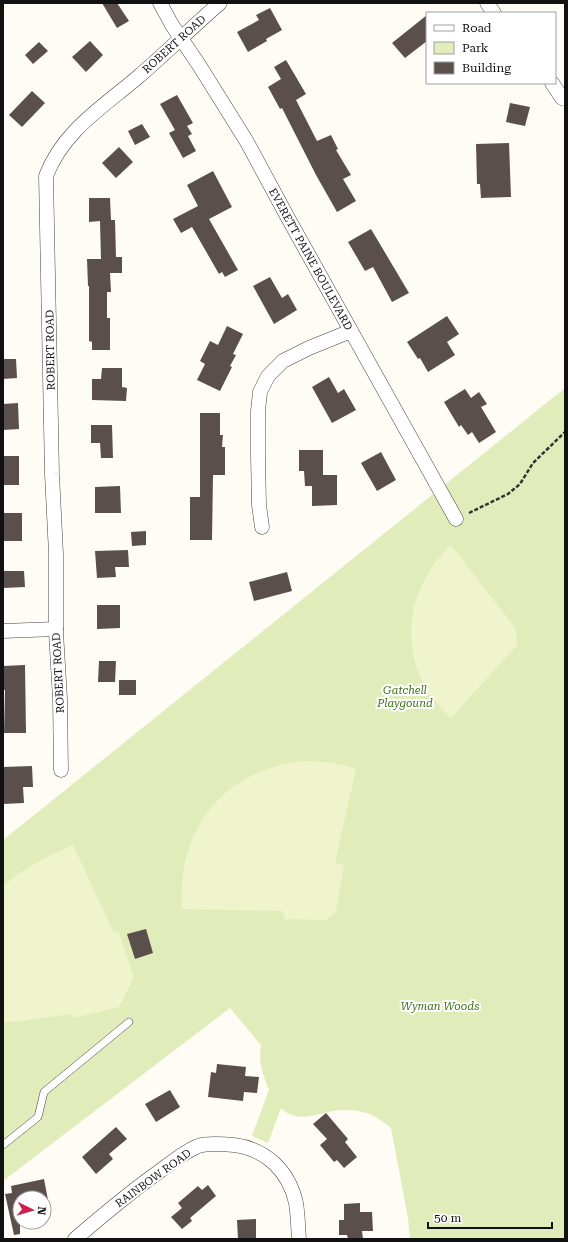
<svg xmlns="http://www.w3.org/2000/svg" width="568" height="1242" viewBox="0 0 568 1242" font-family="'Roboto Serif',serif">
  <rect width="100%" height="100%" fill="#fffbf5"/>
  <path fill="#e0edbb" d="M565 388V1239H410L408 1218 391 1128C381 1120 372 1113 358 1111 353 1110 345 1110 340 1110 321 1112 297 1125 281 1108L268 1143 252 1136 269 1090C263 1075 258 1061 261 1045L230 1008 3 1181V840Z"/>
  <g fill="#eff4cd">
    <path d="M451 545 516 629 517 645 451 718C443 710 435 702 429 693 397 643 410 584 451 545Z"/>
    <path d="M303 761C322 761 338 763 356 769L335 863 344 865 336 912 326 920 284 919 283 911 182 909C177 828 223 771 303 761Z"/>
    <path d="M73 845 114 933 119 932 134 977 119 1007 73 1018 72 1014 3 1023V886C26 867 46 857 73 845Z"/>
  </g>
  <g fill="#5b4f4c">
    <polygon points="102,3 117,3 129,21 117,28"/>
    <polygon points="270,8 282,30 266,39 267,41 248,52 237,32 259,20 256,15"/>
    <polygon points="427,15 427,41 405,58 392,43"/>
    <polygon points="90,41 103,55 86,72 72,57"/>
    <polygon points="39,42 48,51 33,64 25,55"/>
    <polygon points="286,60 306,94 296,100 317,141 331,135 338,149 336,150 351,175 343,179 356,201 337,212 316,175 282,108 280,109 268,87 281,79 274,67"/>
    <polygon points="32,91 45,103 22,127 9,115"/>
    <polygon points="177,95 193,123 187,126 192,134 188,136 196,151 183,158 169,133 175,130 160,104"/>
    <polygon points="510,103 530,107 525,126 506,122"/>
    <polygon points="142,124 150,137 135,145 128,131"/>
    <polygon points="509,143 511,197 481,198 480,184 477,184 476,144"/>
    <polygon points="119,147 133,162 116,178 102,163"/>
    <polygon points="213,171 232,207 209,219 238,270 225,277 222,272 219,274 192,227 181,233 173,219 198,206 187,185"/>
    <polygon points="89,198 110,198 111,220 115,220 116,257 122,257 122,273 110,273 111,292 107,292 107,318 110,318 110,350 92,350 92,342 89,341 89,286 88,286 87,259 101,259 100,221 89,222"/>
    <polygon points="371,229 409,293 392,302 373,267 365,271 348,242"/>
    <polygon points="270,277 282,298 288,294 297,310 274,324 253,286"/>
    <polygon points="447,316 459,334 447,342 455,355 428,372 420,358 418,359 407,342"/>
    <polygon points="227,326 243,334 233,354 236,355 230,366 232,367 220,391 197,380 205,364 200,361 210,341 218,345"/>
    <polygon points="3,359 16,359 17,378 3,379"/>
    <polygon points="102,368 122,368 122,387 127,388 126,401 92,400 92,379 101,379"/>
    <polygon points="329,377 338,393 344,389 356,410 332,423 312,387"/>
    <polygon points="465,389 471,398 479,392 487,404 481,407 496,432 479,443 472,432 468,435 461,425 459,427 444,402"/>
    <polygon points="18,403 19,429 3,430 3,404"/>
    <polygon points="200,413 220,413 220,435 223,435 222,447 225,447 225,475 213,475 212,540 190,540 190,497 200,497"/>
    <polygon points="91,425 112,425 113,458 101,458 100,443 91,443"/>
    <polygon points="299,450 323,450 323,475 337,475 337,505 312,506 312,486 305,486 304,471 299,471"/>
    <polygon points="381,452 396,480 377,491 361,463"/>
    <rect x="3" y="456" width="16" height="29"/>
    <polygon points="120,486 121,513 95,513 95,487"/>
    <rect x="3" y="513" width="19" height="28"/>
    <polygon points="146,531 146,545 132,546 131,532"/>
    <polygon points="128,550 129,567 115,567 116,577 97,578 95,551"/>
    <polygon points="3,571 24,571 25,587 3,588"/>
    <polygon points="287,572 292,591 254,601 249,582"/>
    <polygon points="97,605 120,605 120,628 97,629"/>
    <polygon points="99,661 116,661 115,682 98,682"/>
    <polygon points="25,665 26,733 4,733 5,690 3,690 3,666"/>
    <rect x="119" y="680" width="17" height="15"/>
    <polygon points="32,766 33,787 23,787 24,803 3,804 3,767"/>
    <polygon points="146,929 153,953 135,959 127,934"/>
    <polygon points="217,1064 246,1067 245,1076 259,1077 257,1093 244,1092 243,1101 208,1097 211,1072 216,1073"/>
    <polygon points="170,1090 180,1107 156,1122 145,1104"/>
    <polygon points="326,1113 348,1139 345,1142 357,1157 344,1168 337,1160 334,1162 320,1145 327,1139 313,1124"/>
    <polygon points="116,1127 127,1139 109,1154 113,1159 96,1174 82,1157"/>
    <polygon points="44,1179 48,1200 44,1201 44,1198 20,1198 20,1234 14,1235 5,1194 12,1193 11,1186"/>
    <polygon points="208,1185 216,1196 190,1218 192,1221 182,1229 171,1217 182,1208 178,1203 198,1186 202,1190"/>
    <polygon points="360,1203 360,1212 372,1212 373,1231 362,1231 363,1239 348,1239 347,1235 339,1235 339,1220 344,1220 344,1204"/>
    <polygon points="256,1219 256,1239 238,1239 237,1220"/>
  </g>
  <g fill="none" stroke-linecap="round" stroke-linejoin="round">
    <defs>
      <polyline id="lane" points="3,1145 38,1117 44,1092 129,1022"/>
      <g id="street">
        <polyline points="160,3 172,25 199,65 247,142 288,218 456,519"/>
        <polyline points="487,3 494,13"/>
        <polyline points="552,83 562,98 565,99"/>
        <polyline points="262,527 259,505 258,456 258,411 260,392 268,376 283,361 309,348 351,331"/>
        <polyline points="3,631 56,629"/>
        <path d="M61 770 60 699 56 632V554L52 474 46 176C63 131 103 107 138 77 166 53 192 27 220 3"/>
        <path d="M75 1239C103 1215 130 1192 160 1171 172 1162 184 1152 198 1146 207 1143 224 1144 234 1145 266 1149 289 1171 296 1203 298 1215 298 1227 299 1239"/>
      </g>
    </defs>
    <use href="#lane" stroke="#444" stroke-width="8"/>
    <use href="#street" stroke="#444" stroke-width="15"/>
    <polyline stroke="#333" stroke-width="2.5" stroke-dasharray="4 2" stroke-linecap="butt" points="469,513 508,494 520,484 533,463 565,432"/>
    <use href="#lane" stroke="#fff" stroke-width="7"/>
    <use href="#street" stroke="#fff" stroke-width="14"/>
  </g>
  <g text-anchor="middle" stroke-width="4" stroke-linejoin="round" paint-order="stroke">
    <g font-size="11" fill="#111" stroke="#fff">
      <text transform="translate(174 44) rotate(-42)" y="4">ROBERT ROAD</text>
      <text transform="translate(311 259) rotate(61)" y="4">EVERETT PAINE BOULEVARD</text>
      <text transform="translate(50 350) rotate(-91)" y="4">ROBERT ROAD</text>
      <text transform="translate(58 673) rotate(-93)" y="4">ROBERT ROAD</text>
      <text transform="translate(153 1178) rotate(-36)" y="4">RAINBOW ROAD</text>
    </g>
    <g font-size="11" font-style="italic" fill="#3f6e1b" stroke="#fff">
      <text x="405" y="694">Gatchell<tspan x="405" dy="13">Playgound</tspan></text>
      <text x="440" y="1010">Wyman Woods</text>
    </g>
  </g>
  <rect width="568" height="1242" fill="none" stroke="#111111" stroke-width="8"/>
  <rect x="426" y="12" width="130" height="72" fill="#ffffff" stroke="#a0a0a0"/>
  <rect x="434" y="25" width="20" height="6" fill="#ffffff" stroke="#a0a0a0"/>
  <text x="462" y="32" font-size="12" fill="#111111">Road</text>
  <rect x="434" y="42" width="20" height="12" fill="#e0edbb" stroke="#a0a0a0"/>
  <text x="462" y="52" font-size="12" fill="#111111">Park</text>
  <rect x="434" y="62" width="20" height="12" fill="#5b4f4c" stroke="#a0a0a0"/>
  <text x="462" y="72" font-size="12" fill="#111111">Building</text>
  <g transform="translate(32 1210) rotate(95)"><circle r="19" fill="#ffffff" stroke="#a0a0a0"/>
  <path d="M0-3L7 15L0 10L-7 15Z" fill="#cb1f4d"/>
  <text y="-6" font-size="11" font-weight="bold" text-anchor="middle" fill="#111111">N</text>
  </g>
  <path d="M428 1222v6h124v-6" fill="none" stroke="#111111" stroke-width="2"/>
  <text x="434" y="1222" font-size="12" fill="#111111" stroke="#ffffff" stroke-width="3" paint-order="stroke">50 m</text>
</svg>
